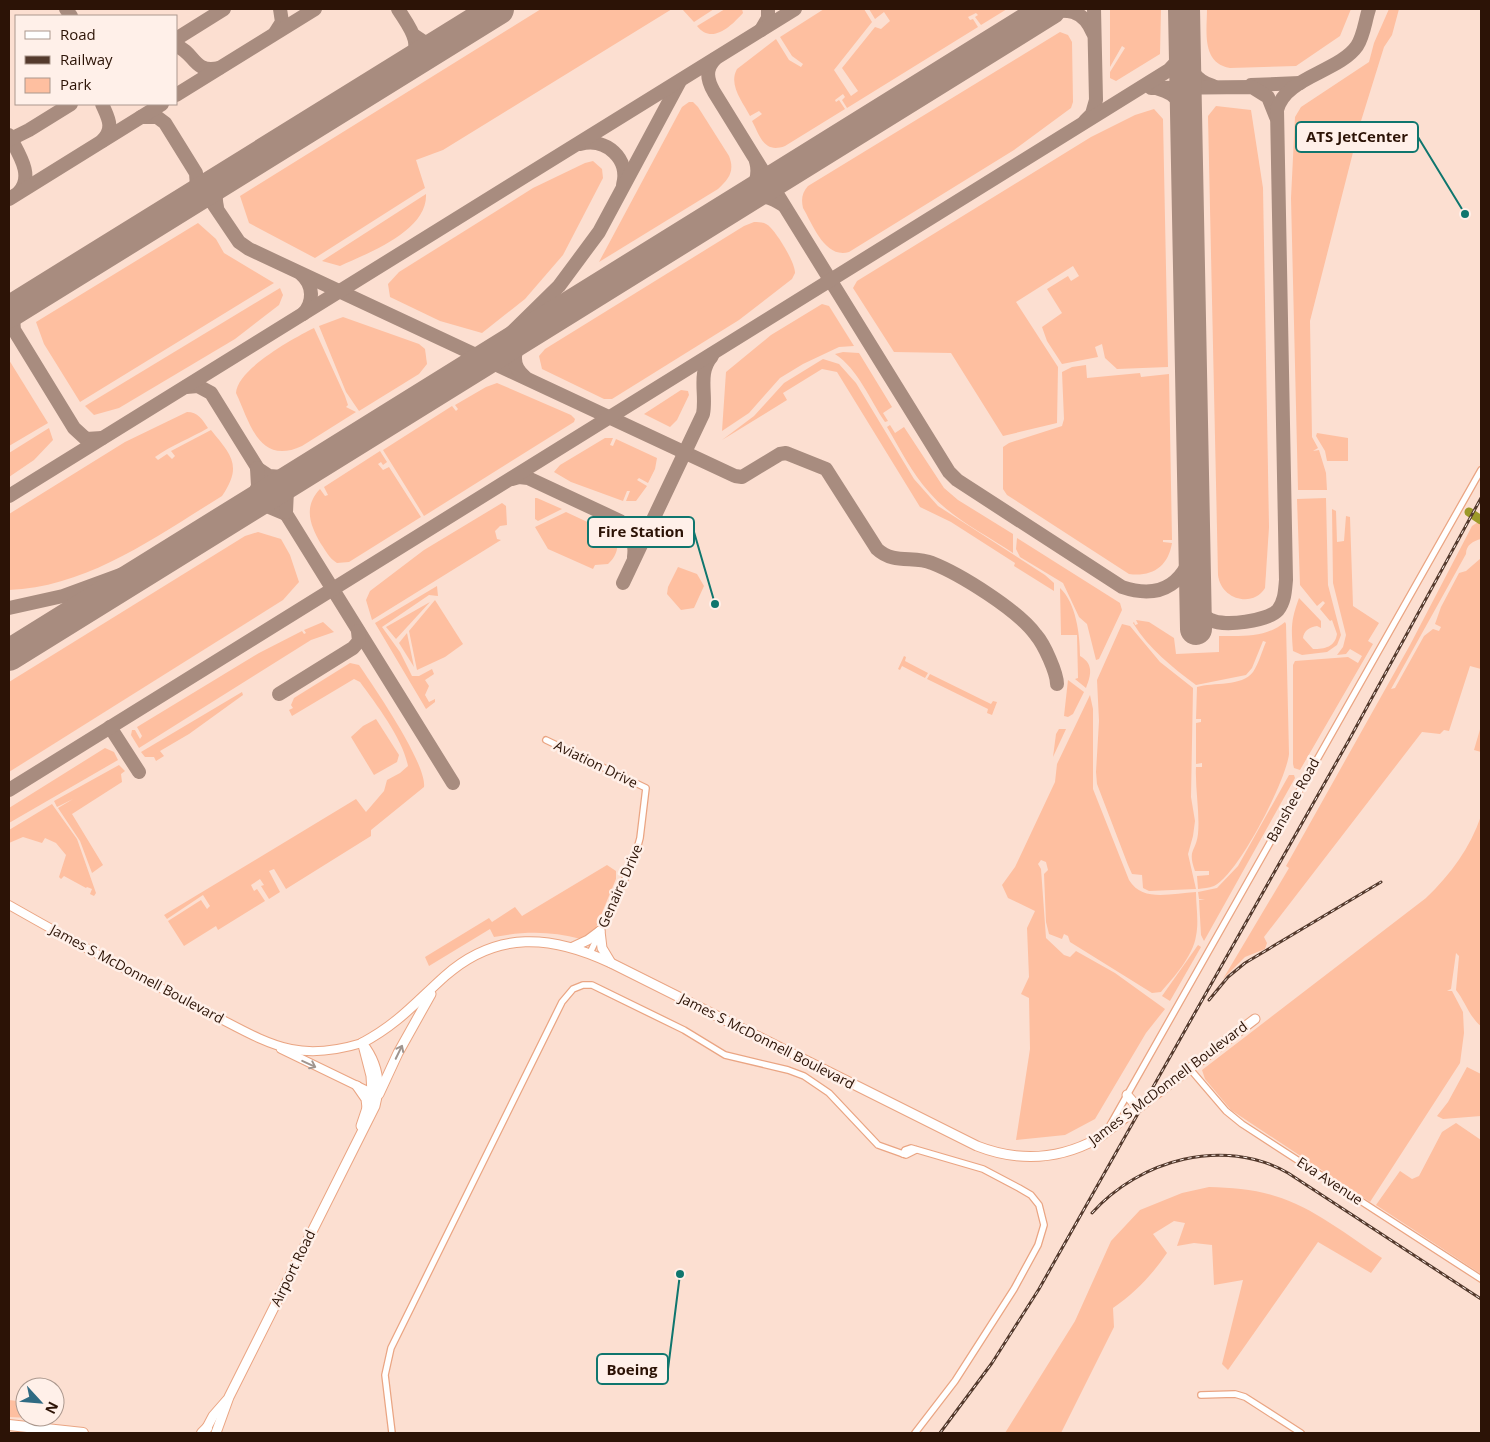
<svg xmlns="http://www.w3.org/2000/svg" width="1490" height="1442" viewBox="0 0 1490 1442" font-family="'Open Sans',sans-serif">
  <rect width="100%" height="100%" fill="#fcdfd1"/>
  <g fill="#febfa0">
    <polygon points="541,9 672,9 443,150 416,160 425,188 315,258 249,223 240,196"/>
    <polygon points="682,9 714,9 694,22"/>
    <path d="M725 9H742L743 13C731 26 712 45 697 26Z"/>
    <path d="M824 9H864L872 22 834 70 851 96 858 91 842 68 875 27 881 29 890 21 884 12 875 19 869 9H1007L981 25 975 17 978 15 976 13 968 17 970 20 973 19 978 27 847 108 842 100 845 97 843 94 835 100 836 102 839 100 845 109 785 146C764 154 760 136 752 121L762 114 759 111 750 116C743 102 728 85 737 69L776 39 789 60 801 67 803 64 792 56 780 37Z"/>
    <polygon points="1110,9 1161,9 1160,54 1116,81 1110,78 1110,72 1125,48 1122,46 1110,67"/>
    <path d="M1207 9H1351L1340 36 1296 66 1230 68C1201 63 1207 31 1207 9Z"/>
    <polygon points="1389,9 1399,9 1392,35 1384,47 1361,121 1310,321 1312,437 1318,448 1313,451 1319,450 1326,473 1327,490 1298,490 1291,198 1295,117 1301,107 1369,62 1374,43"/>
    <path d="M1060 32 1068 35 1072 42 1073 102 1071 108 1014 150 849 252C825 259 813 225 803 208 801 199 802 193 808 186Z"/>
    <path d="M689 102H693L698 107 729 156C735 171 729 179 718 189L599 262 682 107Z"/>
    <path d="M1216 106 1251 110 1263 188 1269 527 1265 588C1253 608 1221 600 1218 575L1208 116Z"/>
    <polygon points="1154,109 1163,119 1168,367 1117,369 1105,358 1102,344 1095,347 1098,357 1062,364 1047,341 1042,327 1062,313 1047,289 1068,276 1071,281 1079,276 1073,266 1016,302 1058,367 1057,423 1003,436 951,353 894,352 853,288 857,281 1091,137 1135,115"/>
    <polygon points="593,161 602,169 603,178 563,255 525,299 482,333 440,321 390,297 388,284 399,272 533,188 585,163"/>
    <path d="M426 194C428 231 368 253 340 266L322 261Z"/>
    <path d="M754 222C760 222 765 222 770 227 778 235 795 262 795 273L792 279 739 320 612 399H604L542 369 539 356 545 349 744 226Z"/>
    <polygon points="198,223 216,239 224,253 274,283 80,402 44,344 36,322"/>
    <polygon points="280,288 283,295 279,305 235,339 119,408 94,415 85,406"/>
    <polygon points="822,304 829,306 854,346 839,347 803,364 780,378 749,413 722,431 726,372 771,335"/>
    <polygon points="343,317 419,344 425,349 427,364 419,374 359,411 346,392 319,326"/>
    <path d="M314 328 345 396 348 405 346 407 356 412 302 446C259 466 250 423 236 393 237 369 294 338 314 328Z"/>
    <path d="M843 352 859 353 892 407 883 413 888 421 885 422C870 400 858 369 835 354Z"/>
    <polygon points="823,359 839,364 856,383 914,479 938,506 1045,575 1054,583 1054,591 1014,566 1015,563 951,522 920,507 837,372 822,369 783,393 787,400 722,440 754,416 784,383"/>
    <polygon points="9,360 48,423 9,446"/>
    <path d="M1086 365 1087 378 1140 373 1141 377 1169 374 1172 540H1163V542L1172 543C1168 567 1152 577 1129 574L1007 495 1003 489V447L1009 443 1062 426 1064 419 1062 372 1072 367Z"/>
    <polygon points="497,383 571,415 575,419 574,422 424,516 383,450 452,406 456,411 458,409 455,405 486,387"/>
    <polygon points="681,390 688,391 689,395 677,420 670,427 644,414"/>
    <path d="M187 412C198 412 202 419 208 428 191 438 172 445 155 457L158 460 167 454 172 459 175 456 171 451 211 430C231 455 243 465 222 496 157 536 88 587 9 590V514L125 442Z"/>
    <path d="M890 425 895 433 904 427 944 488 958 500 1013 534V553C985 534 951 518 929 492 912 473 900 449 887 427Z"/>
    <polygon points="49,428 53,440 34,460 9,477 9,453"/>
    <polygon points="1317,433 1348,438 1348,461 1327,461 1325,451 1316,436"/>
    <polygon points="605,438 613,438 610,445 613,446 616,439 657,458 655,469 648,483 639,478 637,480 647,486 636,501 626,501 630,491 627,491 623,501 571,482 554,472 560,465"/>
    <path d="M380 451 387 462 383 465 381 462 378 464 383 470 389 467 421 517 349 562 337 563C329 558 326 551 321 544 310 525 303 507 320 489L325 496 328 495 324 487Z"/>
    <polygon points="535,498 537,498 562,509 538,521 535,519"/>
    <path d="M1326 498 1328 585 1341 635 1337 645 1327 652 1302 655 1293 651C1291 627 1291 620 1299 598L1321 621V628L1317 626C1310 627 1304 630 1303 638L1313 649C1325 649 1335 647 1337 634L1332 620 1330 621 1320 609 1325 603 1323 601 1317 606 1300 585 1297 499Z"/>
    <polygon points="502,503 506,506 507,525 500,526 495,531 497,539 501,540 372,620 366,600 370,591 424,550"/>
    <polygon points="1332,509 1336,511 1337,542 1344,541 1346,516 1350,517 1353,606 1379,623 1368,641 1373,644 1300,770 1294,768 1293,764 1293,665 1295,661 1348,657 1358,663 1362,656 1350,649 1346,654 1337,655 1343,647 1346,635 1333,583"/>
    <path d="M566 512 611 533C621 543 618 555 608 564L595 565 593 569 548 549 535 527Z"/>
    <path d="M1478 522 1481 525V539C1473 541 1466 545 1466 554L1391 689 1395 688 1424 636 1433 629 1439 631 1441 627 1435 624 1441 607 1459 573 1466 571 1481 558V669L1470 666 1449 731 1444 730 1440 734 1422 732 1264 937 1267 943 1265 949 1245 957 1223 979 1289 868 1286 866 1410 645 1472 526Z"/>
    <polygon points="258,532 281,539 290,555 299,582 283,600 9,772 9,682 245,536"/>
    <polygon points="1017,538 1120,603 1122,610 1099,659 1096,660 1087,624 1079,617 1063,583 1020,557 1016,549"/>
    <polygon points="678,567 697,574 704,586 694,608 681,610 667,594 668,587"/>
    <polygon points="437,586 438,596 429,595 382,627 400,652 412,676 419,676 432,669 434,674 425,680 429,686 425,695 429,702 435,699 435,702 426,709 375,623"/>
    <path d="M1060 588C1076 603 1080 634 1080 656 1094 664 1091 675 1086 688L1075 679 1078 678 1077 635H1061Z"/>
    <polygon points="435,600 463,644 445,657 417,670 409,631"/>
    <polygon points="430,602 396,639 386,627"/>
    <path d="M1136 620 1149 622 1174 638 1176 654 1219 652V636C1243 636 1266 638 1285 622L1286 624 1289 754C1286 781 1238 875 1214 886 1209 888 1203 888 1198 889L1197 876 1209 875V871H1195C1187 849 1196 852 1198 834 1200 813 1195 789 1196 767H1202V763L1196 764V723L1201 722V719H1196L1197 687C1213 682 1242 687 1253 672 1259 663 1262 651 1266 642L1263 641 1252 668 1246 675 1196 685C1172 667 1149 649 1133 623L1134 622 1135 625 1138 624Z"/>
    <polygon points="323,622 334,632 311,640 139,748 131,735 132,730 135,730 140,739 142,736 137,727 259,653 302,631 304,634 306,633 304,630"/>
    <polygon points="1122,624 1130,626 1160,662 1193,688 1191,797 1195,821 1193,836 1188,854 1196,889 1149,891 1143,888 1142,875 1132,874 1128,865 1097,784 1096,772 1099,721 1097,680"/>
    <polygon points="407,633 414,667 399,643"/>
    <polygon points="904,656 906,657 905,661 928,673 925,678 902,666 900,670 898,669"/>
    <path d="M350 663 359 665C374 687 427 764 424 787L371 830V836L286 889 274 869 269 871 280 892 269 899 261 886 264 885 260 879 251 885 254 891 257 889 265 901 218 930 216 926 184 946 168 921 201 900 207 909 210 906 203 895 167 919 164 915 356 799 366 812 384 791 387 780 400 773 408 766C403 739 376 704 360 682L354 679 292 716 289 710 293 708 291 705 294 698Z"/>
    <polygon points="930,674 991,704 993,701 997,702 992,715 987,713 988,709 927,679"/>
    <polygon points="1068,680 1084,692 1073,714 1068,717 1064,716"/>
    <polygon points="242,692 243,695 189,734 160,751 164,756 156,761 154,757 145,757 141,752"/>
    <path d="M1090 695 1093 709V789L1129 880C1143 903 1172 893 1196 892 1196 906 1199 922 1196 936 1193 956 1174 977 1161 992L1152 993 1070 942 1068 936 1064 934 1062 939 1049 934 1046 922 1044 874 1048 870 1046 862 1041 860 1038 864 1041 869 1046 938 1064 955 1070 957 1076 951 1115 973 1165 1009 1146 1033 1095 1119 1065 1135 1016 1140 1030 1049 1029 998 1021 994 1029 977 1027 928 1035 911 1008 898 1002 885 1015 867 1055 782 1057 764Z"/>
    <polygon points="376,719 399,755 397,762 374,775 351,737 363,726"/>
    <polygon points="1481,726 1481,752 1474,750"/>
    <polygon points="1059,729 1066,729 1053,757 1056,734"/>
    <polygon points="105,748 114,752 118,760 9,823 9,808"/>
    <polygon points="119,765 125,771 121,774 122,782 72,814 103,865 92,873 80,841 58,808 73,799 57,807 54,801"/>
    <polygon points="1289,775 1294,775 1295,778 1204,941 1201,935 1199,900 1205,899 1199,899 1198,892 1217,888 1238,866"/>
    <polygon points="52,804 77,839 96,893 94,896 90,894 92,889 87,887 86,888 64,876 61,879 59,877 66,855 56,843 45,838 42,843 23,837 9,843 9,830"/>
    <path d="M1481 816V1026C1470 1018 1465 1001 1456 990L1459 956 1456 953 1451 989 1447 991H1452L1463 1012 1464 1033 1460 1063 1370 1202 1231 1110 1205 1079 1202 1070 1426 898C1451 874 1470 848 1481 816Z"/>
    <path d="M607 865 616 871V879L594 932 581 939C551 931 525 931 494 937L490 929 429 966 425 957 489 918 492 922 515 907 522 916Z"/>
    <polygon points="1198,945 1201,947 1170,1001 1162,996"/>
    <polygon points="1467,1067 1481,1074 1481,1116 1443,1119 1437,1116 1448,1102"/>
    <polygon points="1456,1123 1481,1140 1481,1274 1376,1205 1400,1171 1412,1179 1419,1176 1442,1132"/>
    <path d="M1209 1187C1232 1188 1253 1189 1275 1196 1313 1207 1348 1236 1382 1258L1371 1273 1318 1242 1228 1370 1222 1364 1243 1280 1214 1285 1212 1245 1194 1243 1177 1246 1185 1223 1174 1221 1153 1234 1167 1253C1152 1275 1135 1293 1113 1308L1114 1327 1061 1433H1005L1075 1321 1111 1241 1140 1210 1182 1193Z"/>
    <polygon points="9,1400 25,1402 25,1417 30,1418 9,1417"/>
  </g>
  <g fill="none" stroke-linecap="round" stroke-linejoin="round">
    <polyline stroke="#9d9a29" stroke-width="9" points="1469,512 1481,520"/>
    <g stroke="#a88c7f" stroke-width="14">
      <polyline points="66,9 71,16"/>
      <path d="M398 9C409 27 425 44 408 64"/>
      <path d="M1043 13C1067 8 1083 9 1093 33"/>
      <polyline points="761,30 768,18 768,9"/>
      <polyline points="275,33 282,22 280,9"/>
      <polyline points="415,36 427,44 442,43"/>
      <polyline points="176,39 224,9"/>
      <path d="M176 46C195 52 193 74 219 68"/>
      <path d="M1185 47C1188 66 1193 80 1213 86"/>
      <path d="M715 59C705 69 707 80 714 92L949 472 957 480 1122 587C1163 601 1187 581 1195 542"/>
      <polyline points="1251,85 1300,83"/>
      <polyline points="1151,88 1252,87 1268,97 1276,117"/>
      <path d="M1159 89C1178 94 1183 106 1186 124"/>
      <polyline points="176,95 315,9"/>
      <polyline points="141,117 157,117 165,123 196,173 197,187 186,202"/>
      <polyline points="1085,121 1092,114 1096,100 1094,9"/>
      <path d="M9 135C17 152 35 175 19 192"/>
      <polyline points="9,140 29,130 71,104"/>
      <path d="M102 141C115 128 108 118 102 104"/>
      <path d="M580 144C606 137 630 159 623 185"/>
      <path d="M747 197C755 186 760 175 756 161"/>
      <path d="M747 197C761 194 771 197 783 205"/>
      <polyline points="9,199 162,104"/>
      <path d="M185 203 198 198 212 202 239 242 249 249 735 476 742 477 780 454 786 453 826 469 877 549C894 565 914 555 932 563 960 574 1018 610 1036 635 1044 644 1057 673 1057 684"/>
      <path d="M217 207C214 194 217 187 225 178"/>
      <path d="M301 274C314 285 314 303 303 314"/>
      <polyline points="19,306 13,318 14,330 74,428 86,439 102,438"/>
      <path d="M525 377C508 364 515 345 528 333"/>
      <polyline points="186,387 198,386 211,393 453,783"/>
      <polyline points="424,397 506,338 559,286 599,232 680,81"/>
      <polyline points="257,468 269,476 294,478"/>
      <path d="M512 479 519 477 528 478 620 521C632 530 636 542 634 557"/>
      <polyline points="9,496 795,9"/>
      <polyline points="249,506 258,486 257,468"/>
      <polyline points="249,506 267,506 286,514"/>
      <polyline points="286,512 287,490 294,478"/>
      <path d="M623 583 703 414C707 394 697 373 712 356"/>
      <path d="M1196 603C1199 610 1203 617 1211 620 1224 627 1268 621 1278 610 1285 601 1285 590 1286 580L1277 110C1285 77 1339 72 1357 46 1364 35 1365 21 1369 9"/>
      <polyline points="9,608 63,596 161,560"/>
      <polyline points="279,694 353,648 359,641 358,631"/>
      <polyline points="110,727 139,772"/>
      <polyline points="9,790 1169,70 1181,57 1185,47"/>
    </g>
    <g stroke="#a88c7f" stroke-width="32">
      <polyline points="1184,9 1196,629"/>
      <polyline points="9,312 498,9"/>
      <polyline points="9,655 1050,9"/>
    </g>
    <defs>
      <g id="street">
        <polyline points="546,740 646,788 640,838 634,860 590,953"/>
        <polyline points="1190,1069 1226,1111 1242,1124 1481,1279"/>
        <polyline points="1109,1127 1481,470"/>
        <polyline points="903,1154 905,1150 911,1148 983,1169 1019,1188 1031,1195 1039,1205 1044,1225 1038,1245 1014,1289 955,1381 915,1433"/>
        <polyline points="1201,1395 1235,1394 1245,1397 1301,1433"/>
        <polyline points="392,1433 385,1375 391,1348 562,1002 573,989 583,985 592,985 684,1030 725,1055 788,1070 804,1076 829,1093 878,1145 906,1155 916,1150"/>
      </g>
      <g id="secondary">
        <path d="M9 905C74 942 140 978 207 1012 234 1025 262 1043 291 1049 315 1054 339 1050 362 1043"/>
        <polyline points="281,1049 376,1095"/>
      </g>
      <g id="primary">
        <polyline points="600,931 602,948 611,963"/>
        <polyline points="573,947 588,940 600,931"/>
        <path d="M362 1043C398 1024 416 1002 445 976 497 930 552 935 611 963L977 1146C1018 1162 1058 1160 1097 1139L1255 1019"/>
        <polyline points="357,1086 366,1099 367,1108"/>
        <polyline points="379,1094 398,1053 431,994"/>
        <polyline points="1127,1095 1134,1103 1141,1106"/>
        <polyline points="361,1126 372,1093 371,1076 363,1045"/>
        <polyline points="204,1433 213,1416 227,1400"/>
        <path d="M216 1433 229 1397 375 1106C382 1082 377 1062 362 1043"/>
      </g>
      <g id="highway">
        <polyline points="9,1425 83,1433"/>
        <polyline points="202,1433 207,1428"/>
      </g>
    </defs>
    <use href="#street" stroke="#eaa583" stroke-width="8"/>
    <use href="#secondary" stroke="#eaa583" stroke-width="10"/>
    <use href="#primary" stroke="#eaa583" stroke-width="11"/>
    <use href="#highway" stroke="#eaa583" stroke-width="12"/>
    <use href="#street" stroke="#fff" stroke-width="5.5"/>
    <use href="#secondary" stroke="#fff" stroke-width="8"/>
    <use href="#primary" stroke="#fff" stroke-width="9"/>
    <use href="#highway" stroke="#fff" stroke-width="10"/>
    <defs>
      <g id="rail">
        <polyline points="1209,1000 1228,977 1245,963 1381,882"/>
        <path d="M1092 1213C1139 1160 1224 1136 1288 1173L1481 1299"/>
        <polyline points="940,1433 992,1363 1039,1289 1349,740 1481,498"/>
      </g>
    </defs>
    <use href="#rail" stroke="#543a2d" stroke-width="3"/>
    <use href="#rail" stroke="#fff0e9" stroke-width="1" stroke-dasharray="4" stroke-linecap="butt"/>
  </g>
  <defs><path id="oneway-shaft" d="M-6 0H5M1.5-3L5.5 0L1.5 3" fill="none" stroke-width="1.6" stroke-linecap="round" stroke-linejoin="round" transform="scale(1.25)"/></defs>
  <g stroke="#a0958f">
    <use href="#oneway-shaft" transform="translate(399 1052) rotate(-64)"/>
    <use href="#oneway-shaft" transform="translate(309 1064) rotate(25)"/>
  </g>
  <g text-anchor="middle" stroke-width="5" stroke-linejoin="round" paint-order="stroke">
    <g font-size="14" fill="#2c1306" stroke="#fff0e9">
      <text transform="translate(596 764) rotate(26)" y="5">Aviation Drive</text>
      <text transform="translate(1293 800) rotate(-61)" y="5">Banshee Road</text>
      <text transform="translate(620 886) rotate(-66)" y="5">Genaire Drive</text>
      <text transform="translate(137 974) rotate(28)" y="5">James S McDonnell Boulevard</text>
      <text transform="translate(767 1041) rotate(27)" y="5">James S McDonnell Boulevard</text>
      <text transform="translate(1168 1083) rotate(-37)" y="5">James S McDonnell Boulevard</text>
      <text transform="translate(1330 1181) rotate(33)" y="5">Eva Avenue</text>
      <text transform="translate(293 1268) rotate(-64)" y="5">Airport Road</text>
    </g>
  </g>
  <path fill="none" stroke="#0f766e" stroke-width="2" d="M1465 214L1418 137M715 604L694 532M680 1274L668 1369"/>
  <g fill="#0f766e" stroke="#fff0e9" stroke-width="2">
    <circle cx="1465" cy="214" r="5"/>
    <circle cx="715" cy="604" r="5"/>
    <circle cx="680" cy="1274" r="5"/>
  </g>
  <g fill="#fff0e9" stroke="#0f766e" stroke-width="2">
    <rect x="1296" y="122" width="122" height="30" rx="5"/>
    <rect x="588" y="517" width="106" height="30" rx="5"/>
    <rect x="597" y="1354" width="71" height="30" rx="5"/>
  </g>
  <g font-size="15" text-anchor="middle" font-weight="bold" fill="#2c1306">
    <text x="1357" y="142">ATS JetCenter</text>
    <text x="641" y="537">Fire Station</text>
    <text x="632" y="1375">Boeing</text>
  </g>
  <rect width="1490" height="1442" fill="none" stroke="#2c1306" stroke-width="20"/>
  <rect x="15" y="15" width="162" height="90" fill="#fff0e9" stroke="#ab988e"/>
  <rect x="25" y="31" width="25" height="8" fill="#ffffff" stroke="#ab988e"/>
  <text x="60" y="40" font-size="15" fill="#2c1306">Road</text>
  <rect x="25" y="56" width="25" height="8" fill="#543a2d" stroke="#ab988e"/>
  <text x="60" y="65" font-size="15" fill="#2c1306">Railway</text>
  <rect x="25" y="78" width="25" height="15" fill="#febfa0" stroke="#ab988e"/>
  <text x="60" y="90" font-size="15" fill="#2c1306">Park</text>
  <g transform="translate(40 1402) rotate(116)"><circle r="24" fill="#fff0e9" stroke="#ab988e"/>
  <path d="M0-4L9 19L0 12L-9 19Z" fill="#306b83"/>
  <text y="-8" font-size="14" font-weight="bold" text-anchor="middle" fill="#2c1306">N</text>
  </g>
</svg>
